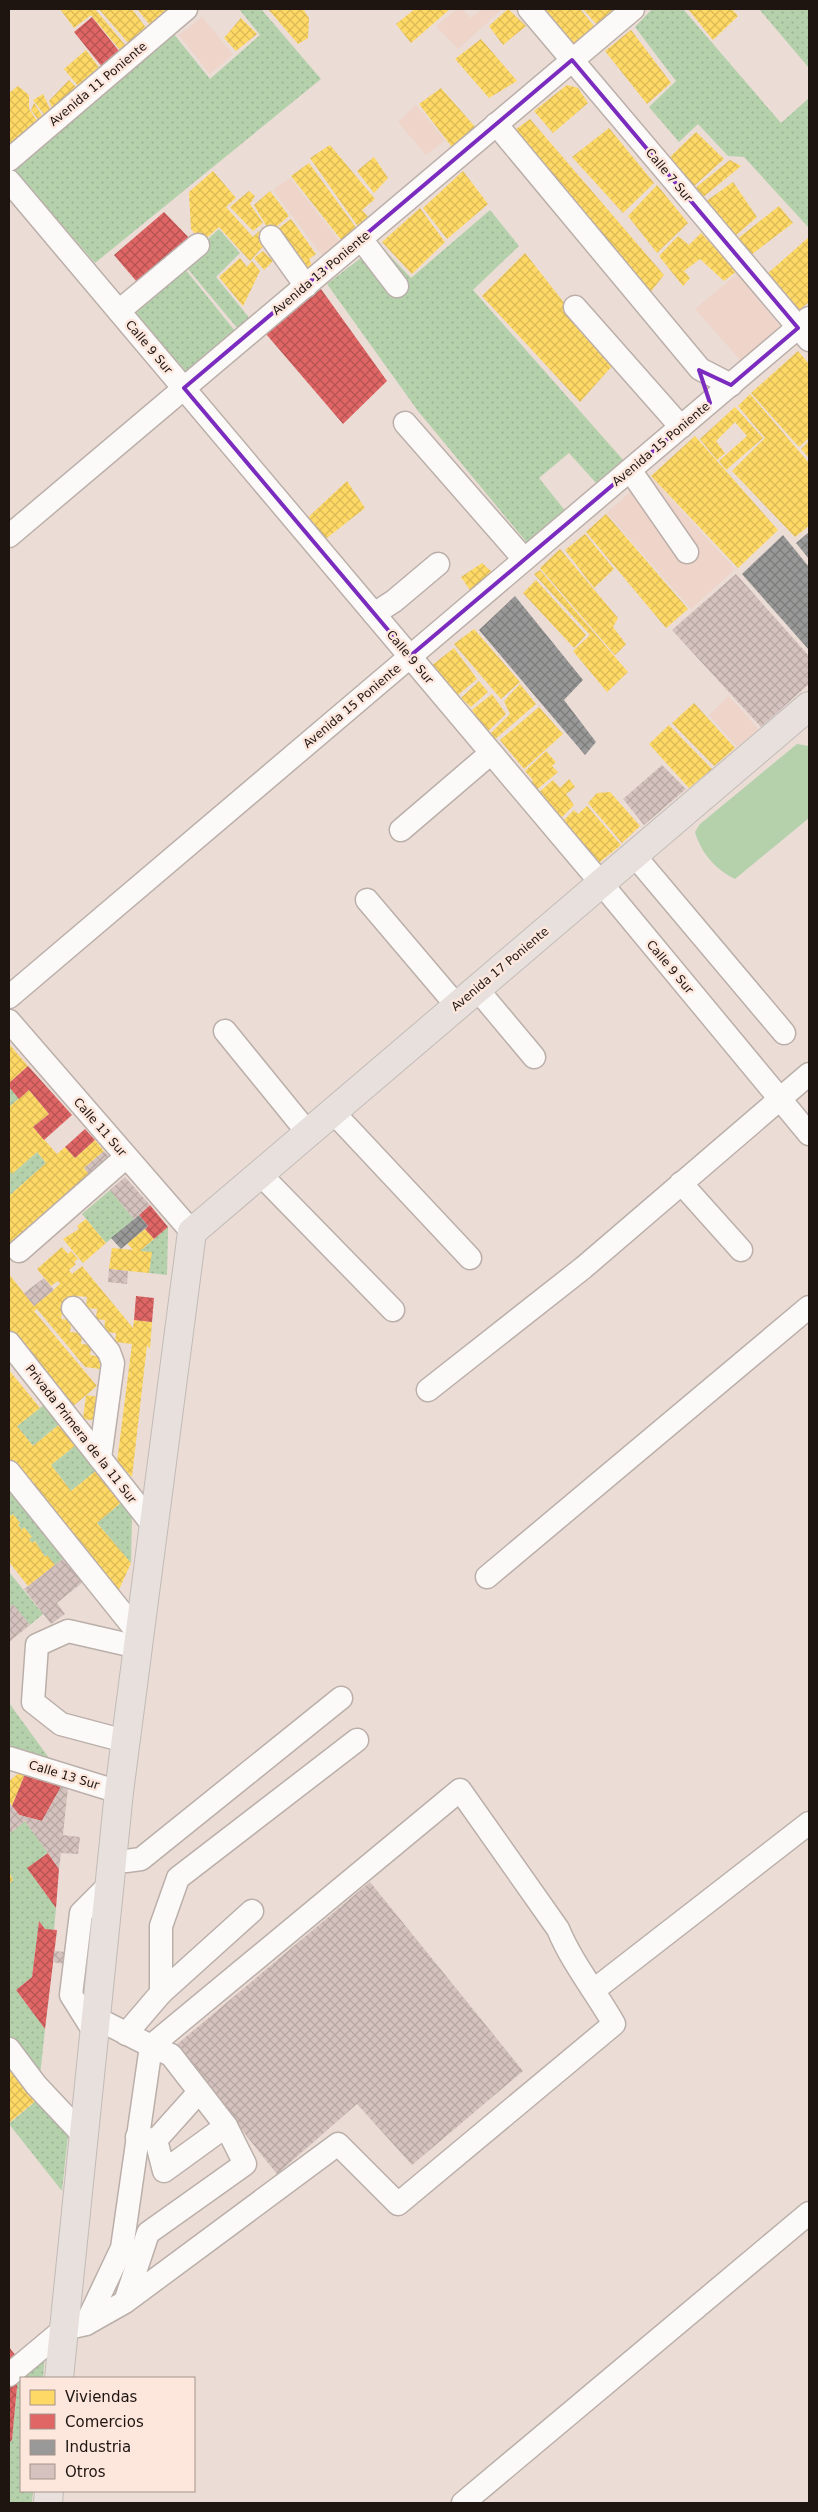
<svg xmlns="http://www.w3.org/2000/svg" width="818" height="2512" viewBox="0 0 818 2512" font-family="'DejaVu Sans',sans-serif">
  <defs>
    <pattern id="green-dots" width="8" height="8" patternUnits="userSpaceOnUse" patternTransform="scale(1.25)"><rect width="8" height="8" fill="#b4d1ac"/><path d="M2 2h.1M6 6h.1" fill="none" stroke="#9ab393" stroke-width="1.8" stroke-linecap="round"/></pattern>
    <pattern id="homes-cross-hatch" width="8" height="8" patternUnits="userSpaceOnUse" patternTransform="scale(1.25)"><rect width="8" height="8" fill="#ffd966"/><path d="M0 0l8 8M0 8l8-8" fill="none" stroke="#dab957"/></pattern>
    <pattern id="shops-cross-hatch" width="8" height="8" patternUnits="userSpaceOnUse" patternTransform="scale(1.25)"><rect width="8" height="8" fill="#e06666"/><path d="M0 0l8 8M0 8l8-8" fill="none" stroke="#b55353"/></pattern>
    <pattern id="industry-cross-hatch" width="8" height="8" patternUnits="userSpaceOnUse" patternTransform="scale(1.25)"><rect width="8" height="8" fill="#999"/><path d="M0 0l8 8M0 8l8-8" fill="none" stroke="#7c7c7b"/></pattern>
    <pattern id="building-cross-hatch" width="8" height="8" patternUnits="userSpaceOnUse" patternTransform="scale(1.25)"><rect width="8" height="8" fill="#d5c2be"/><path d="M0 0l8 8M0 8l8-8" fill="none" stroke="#b6a6a2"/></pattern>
  </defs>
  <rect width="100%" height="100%" fill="#ebdcd5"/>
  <g fill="#eed4c9">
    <polygon points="457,9 462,9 471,18 482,9 502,9 458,49 436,26"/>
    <polygon points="202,17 233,54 210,74 179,35"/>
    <polygon points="416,105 445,140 426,155 398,122"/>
    <polygon points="290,178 340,242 323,257 273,190"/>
    <polygon points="737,274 782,329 742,362 695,309"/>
    <polygon points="649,475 735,569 691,609 607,513"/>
    <polygon points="729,696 759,730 737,747 709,715"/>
  </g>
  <g fill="url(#green-dots)">
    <polygon points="239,9 261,9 321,79 95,263 13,168 173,33 210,79 260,35"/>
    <polygon points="652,9 683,9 781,123 809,98 809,228 744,157 728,156 698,124 679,142 649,107 676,81 635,27"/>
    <polygon points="759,9 809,9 809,68"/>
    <polygon points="490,210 519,246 473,290 624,461 597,484 569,453 539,478 567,513 528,544 418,411 327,284 379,244 411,278"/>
    <polygon points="219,229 240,253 216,277 251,320 238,329 182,262"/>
    <polygon points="181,264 235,331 188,374 129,305"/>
    <polygon points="9,1087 19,1099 9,1107"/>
    <polygon points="37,1152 46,1163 9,1196 9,1170 12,1173"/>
    <polygon points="110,1190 134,1219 106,1243 82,1214"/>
    <polygon points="168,1227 167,1275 149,1273 151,1253 140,1251"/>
    <polygon points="45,1404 61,1423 33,1446 17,1426"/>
    <polygon points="77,1444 97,1470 71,1491 51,1465"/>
    <polygon points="9,1487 64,1558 55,1565 47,1556 45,1557 35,1541 32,1543 29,1539 31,1537 24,1528 22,1530 18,1525 20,1523 13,1514 11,1516 9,1514"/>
    <polygon points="123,1501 132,1511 131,1563 97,1523"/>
    <polygon points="9,1572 43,1614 30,1625 13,1605 9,1608"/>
    <polygon points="9,1703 49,1758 9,1749"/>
    <polygon points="25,1821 48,1853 28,1868 56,1908 54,1930 45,1929 39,1922 32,1977 16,1990 45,2029 40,2076 9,2036 9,1884 13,1880 9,1872 9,1834"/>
    <polygon points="39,2098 68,2135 62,2191 9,2124"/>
    <polygon points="45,2353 43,2378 21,2378 21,2491 33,2491 32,2503 9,2503 9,2443 12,2440 18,2377"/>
  </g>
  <path fill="#b4d1ac" d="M797 744 809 746V818L735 879C716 870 701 853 695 832L700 824Z"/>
  <g fill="url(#homes-cross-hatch)">
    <polygon points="60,9 95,9 126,46 120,50 91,15 74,28"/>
    <polygon points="99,9 132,9 147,29 129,44"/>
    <polygon points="137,9 168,9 150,25"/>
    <polygon points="268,9 303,9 309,18 308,38 298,44"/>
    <polygon points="415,9 450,9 411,43 396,24"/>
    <polygon points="508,9 526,26 503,45 489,26"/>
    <polygon points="545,9 580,9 595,27 574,45"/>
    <polygon points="583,9 618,9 598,26"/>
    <polygon points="688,9 732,9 738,16 713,40"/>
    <polygon points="241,18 257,34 236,51 224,38"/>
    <polygon points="631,30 671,83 647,104 605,51"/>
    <polygon points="481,39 517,81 489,98 455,59"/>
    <polygon points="86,50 100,69 79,87 64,69"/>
    <polygon points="69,80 78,89 54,112 49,101"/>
    <polygon points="567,85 578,88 588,103 553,133 534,111"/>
    <polygon points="18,86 29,95 29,109 40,125 9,148 9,93"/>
    <polygon points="441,88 476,128 452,147 419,104"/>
    <polygon points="43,94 52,113 47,118 33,100"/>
    <polygon points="34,103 45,120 41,123 31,110"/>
    <polygon points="530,119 664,275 648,295 511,133"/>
    <polygon points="609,128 654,183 623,213 572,157"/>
    <polygon points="696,132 724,159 693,187 669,158"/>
    <polygon points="330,145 375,199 362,210 370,219 359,228 310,158"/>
    <polygon points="374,157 388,178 374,193 357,171"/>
    <polygon points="730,160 741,166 702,198 694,189"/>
    <polygon points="309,163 357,229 342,241 291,176"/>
    <polygon points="213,171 236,198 226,207 253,237 259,231 268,241 250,261 219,227 202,242 191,229 189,192"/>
    <polygon points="463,171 488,204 447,239 423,208"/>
    <polygon points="733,182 757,217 735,236 705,202"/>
    <polygon points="657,185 688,223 657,253 628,216"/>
    <polygon points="249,191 255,196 250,204 263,223 253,231 230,207"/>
    <polygon points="270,191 289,216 270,232 254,205"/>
    <polygon points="779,206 793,223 751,255 736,240"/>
    <polygon points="420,208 445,242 412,274 382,242"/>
    <polygon points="291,219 316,254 309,259 312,265 301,274 272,233"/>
    <polygon points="701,233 737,271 724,281 700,259 684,271 690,278 683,286 659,256 678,236 689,245"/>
    <polygon points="809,237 809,302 799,310 767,274"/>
    <polygon points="263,251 273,261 264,270 254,258"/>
    <polygon points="525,253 613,365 580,402 482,296"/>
    <polygon points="240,258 247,267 252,261 260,271 243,306 219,277"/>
    <polygon points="798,351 809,364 809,438 799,447 751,393"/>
    <polygon points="750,394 809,463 809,526 795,537 732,471 765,438 738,406"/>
    <polygon points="735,407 763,438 726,470 719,461 747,436 735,422 716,441 725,453 717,460 700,439"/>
    <polygon points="695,436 778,530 738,568 651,476"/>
    <polygon points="809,441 809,458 801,449"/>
    <polygon points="347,481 365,508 323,541 304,521"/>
    <polygon points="606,514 688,609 666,628 586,532"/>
    <polygon points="585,534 614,569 594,588 565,550"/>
    <polygon points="560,549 618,618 613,627 626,644 615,655 540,568"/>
    <polygon points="482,563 494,574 472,593 461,577"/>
    <polygon points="540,570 628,672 607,692 573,651 590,635 534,574"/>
    <polygon points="536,580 586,635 574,648 523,593"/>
    <polygon points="474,629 520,682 501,699 454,644"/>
    <polygon points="454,648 477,679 458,695 431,666"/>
    <polygon points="479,681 488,692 471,707 461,698"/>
    <polygon points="520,684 536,704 494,740 490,734 510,714 504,701"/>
    <polygon points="492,694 506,714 487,732 472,710"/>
    <polygon points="694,703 735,748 714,766 672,723"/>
    <polygon points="539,707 563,734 524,769 500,740"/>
    <polygon points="669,725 712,769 689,788 649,744"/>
    <polygon points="546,751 556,762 552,766 558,772 534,792 529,786 533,780 525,771"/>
    <polygon points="569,779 575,787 566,794 574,805 559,820 537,794 553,780 560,788"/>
    <polygon points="610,792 640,826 622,843 588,803 597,793"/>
    <polygon points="587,806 621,845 595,866 561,823 574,810 578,814"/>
    <polygon points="9,1044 28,1066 9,1083"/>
    <polygon points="29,1090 49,1114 33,1127 57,1154 65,1147 75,1158 95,1140 104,1151 84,1168 93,1179 20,1242 16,1238 9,1244 9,1196 46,1163 37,1152 12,1174 9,1170 9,1107"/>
    <polygon points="86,1219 106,1243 83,1263 63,1239 79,1229 77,1226"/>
    <polygon points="145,1229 154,1239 140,1251 152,1252 149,1273 109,1269 112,1248 133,1250 127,1243"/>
    <polygon points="62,1247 68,1254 71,1251 78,1259 74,1262 76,1264 69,1270 72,1274 82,1266 133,1328 134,1320 152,1322 150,1349 147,1345 132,1477 117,1462 132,1344 115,1342 116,1333 104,1332 105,1320 96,1319 97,1309 86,1308 87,1297 79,1296 63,1308 61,1319 72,1320 70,1332 82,1333 81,1344 92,1345 90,1355 101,1357 100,1369 85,1367 37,1309 34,1311 97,1386 72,1407 9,1329 9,1274 34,1306 60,1284 58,1281 51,1286 37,1269"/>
    <polygon points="9,1370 40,1408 17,1426 33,1446 61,1423 77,1444 51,1465 71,1491 97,1470 123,1501 97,1523 131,1563 117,1594 9,1462"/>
    <polygon points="86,1395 105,1398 102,1421 83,1419"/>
    <polygon points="9,1514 11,1516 13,1514 20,1523 18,1525 22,1530 24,1527 32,1537 29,1539 32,1543 35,1541 45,1557 47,1555 55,1565 28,1586 9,1562"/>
    <polygon points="20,1772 25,1774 12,1806 9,1802 9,1781"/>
    <polygon points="9,1872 13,1880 9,1884"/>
    <polygon points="9,2061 39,2098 9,2123"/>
  </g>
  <g fill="url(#shops-cross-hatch)">
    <polygon points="92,17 119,51 103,68 74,32"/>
    <polygon points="164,212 195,244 143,289 114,255"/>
    <polygon points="321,289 387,381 343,424 266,334"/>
    <polygon points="28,1066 72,1115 44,1140 33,1127 49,1114 29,1090 19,1099 9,1087 9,1083"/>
    <polygon points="85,1129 95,1140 75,1158 65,1147"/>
    <polygon points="150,1205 168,1227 154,1239 145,1229 148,1226 139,1215"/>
    <polygon points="136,1296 154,1298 152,1322 134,1320"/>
    <polygon points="25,1774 62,1785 42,1821 19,1815 12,1806"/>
    <polygon points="48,1853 59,1869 56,1908 27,1868"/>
    <polygon points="39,1921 45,1929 57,1930 45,2029 16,1990 32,1977"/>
    <polygon points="9,2347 16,2356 9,2361"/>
    <polygon points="18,2377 12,2440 9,2443 9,2385"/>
  </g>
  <g fill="url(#industry-cross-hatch)">
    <polygon points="809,532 809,559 796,543"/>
    <polygon points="783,535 809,567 809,650 742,574"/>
    <polygon points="515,596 583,680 564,700 596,742 585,755 479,630"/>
    <polygon points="139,1215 148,1226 121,1249 111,1238"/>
  </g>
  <g fill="url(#building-cross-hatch)">
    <polygon points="736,574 809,656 809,684 761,727 672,630"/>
    <polygon points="662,765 686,789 644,825 623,799"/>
    <polygon points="104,1151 114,1162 93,1179 84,1168"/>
    <polygon points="125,1177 150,1205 134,1219 110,1190"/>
    <polygon points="109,1269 128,1271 127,1284 108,1282"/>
    <polygon points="44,1278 54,1290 34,1306 24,1293"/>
    <polygon points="64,1558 83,1582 57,1603 65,1614 51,1624 24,1589"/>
    <polygon points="13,1604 30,1625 9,1642 9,1608"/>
    <polygon points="62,1785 68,1787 63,1835 80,1837 78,1854 61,1853 59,1869 25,1821 9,1834 9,1802 19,1815 42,1821"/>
    <polygon points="370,1882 523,2071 412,2165 357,2104 277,2174 175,2046"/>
    <polygon points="54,1951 65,1952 63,1964 53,1962"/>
  </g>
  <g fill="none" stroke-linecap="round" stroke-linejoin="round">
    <defs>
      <g id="minor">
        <polyline points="529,9 809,340"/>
        <polyline points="496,124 700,369 731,385"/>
        <polyline points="9,160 186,9"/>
        <polyline points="9,181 601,883 809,1134"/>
        <polyline points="271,237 306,286"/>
        <polyline points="361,239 397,286"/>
        <polyline points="575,307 681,427"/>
        <polyline points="119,311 198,245"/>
        <polyline points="405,423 524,559"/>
        <polyline points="630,470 687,552"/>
        <polyline points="9,536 633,9"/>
        <polyline points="374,614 394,601 438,564"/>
        <polyline points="401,830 491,753"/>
        <polyline points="634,855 784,1033"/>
        <polyline points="367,900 457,1006"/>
        <polyline points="477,989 534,1057"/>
        <polyline points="9,997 809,318"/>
        <polyline points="9,1021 192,1232"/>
        <polyline points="225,1031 308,1133"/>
        <polyline points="333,1112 470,1258"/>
        <polyline points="260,1174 393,1310"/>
        <polyline points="681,1183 741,1250"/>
        <polyline points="19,1251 126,1157"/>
        <polyline points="73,1308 109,1352 113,1363 100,1458"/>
        <polyline points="9,1343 153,1525"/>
        <polyline points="428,1390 583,1268 809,1074"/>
        <polyline points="9,1472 139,1634"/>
        <polyline points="487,1577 809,1307"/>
        <polyline points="125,1741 61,1724 33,1702 37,1645 68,1631 138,1647"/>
        <polyline points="9,1758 119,1792"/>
        <polyline points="112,1856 126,1861 141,1859 341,1698"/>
        <polyline points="594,1990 809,1823"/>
        <polyline points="161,1993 252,1911"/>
        <polyline points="93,2030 71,1995 81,1913 109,1885"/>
        <polyline points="126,2034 161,1993 161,1926 178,1878 357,1740"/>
        <polyline points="9,2049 36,2085 84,2136"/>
        <polyline points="137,2137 156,2140 164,2171 226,2126"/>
        <polyline points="156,2140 199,2092"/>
        <polyline points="86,2324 122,2248 151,2046 94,2017"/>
        <path d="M9 2375 64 2329 86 2324 125 2302 338 2144 398 2204 614 2024C596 1992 572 1963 558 1929L460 1790 151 2046 171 2055 226 2126 245 2164 148 2233 125 2302"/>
        <polyline points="463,2503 809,2213"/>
      </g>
      <g id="major">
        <polyline points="59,2378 119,1792 192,1232 809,706"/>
        <polyline points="48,2503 49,2491"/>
      </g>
    </defs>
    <use href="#minor" stroke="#bbafaa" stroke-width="25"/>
    <use href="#major" stroke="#c2bbb7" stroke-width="30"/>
    <use href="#minor" stroke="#fcfaf9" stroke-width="22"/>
    <use href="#major" stroke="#e7e0dc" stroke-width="28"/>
  </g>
  <path fill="none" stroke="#7b2cbf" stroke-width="4" stroke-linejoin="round" d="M572 60 798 328 731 385 699 370 710 403 410 656 184 388Z"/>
  <g text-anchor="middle" stroke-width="5" stroke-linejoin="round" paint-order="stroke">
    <g font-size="12" fill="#1e1511" stroke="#fde7dd">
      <text transform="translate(98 84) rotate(-40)" y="4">Avenida 11 Poniente</text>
      <text transform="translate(669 175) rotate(50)" y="4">Calle 7 Sur</text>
      <text transform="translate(321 273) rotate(-40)" y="4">Avenida 13 Poniente</text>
      <text transform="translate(149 347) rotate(50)" y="4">Calle 9 Sur</text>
      <text transform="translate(661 444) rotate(-40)" y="4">Avenida 15 Poniente</text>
      <text transform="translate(410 657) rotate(50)" y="4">Calle 9 Sur</text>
      <text transform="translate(352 706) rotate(-40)" y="4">Avenida 15 Poniente</text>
      <text transform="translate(670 967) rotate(50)" y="4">Calle 9 Sur</text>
      <text transform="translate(500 969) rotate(-40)" y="4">Avenida 17 Poniente</text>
      <text transform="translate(100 1127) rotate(49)" y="4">Calle 11 Sur</text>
      <text transform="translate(81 1434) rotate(52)" y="4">Privada Primera de la 11 Sur</text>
      <text transform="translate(64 1775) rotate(17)" y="4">Calle 13 Sur</text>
    </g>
  </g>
  <rect width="818" height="2512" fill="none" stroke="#1e1511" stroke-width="20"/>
  <rect x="20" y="2377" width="175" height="115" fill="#fde7dd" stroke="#a4938b"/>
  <rect x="30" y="2390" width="25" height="15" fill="#ffd966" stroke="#a4938b"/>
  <text x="65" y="2402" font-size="15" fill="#1e1511">Viviendas</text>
  <rect x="30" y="2414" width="25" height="15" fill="#e06666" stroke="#a4938b"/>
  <text x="65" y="2427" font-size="15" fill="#1e1511">Comercios</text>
  <rect x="30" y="2440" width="25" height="15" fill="#999999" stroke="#a4938b"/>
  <text x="65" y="2452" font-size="15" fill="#1e1511">Industria</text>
  <rect x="30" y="2464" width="25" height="15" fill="#d5c2be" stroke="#a4938b"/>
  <text x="65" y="2477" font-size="15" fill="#1e1511">Otros</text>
</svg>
